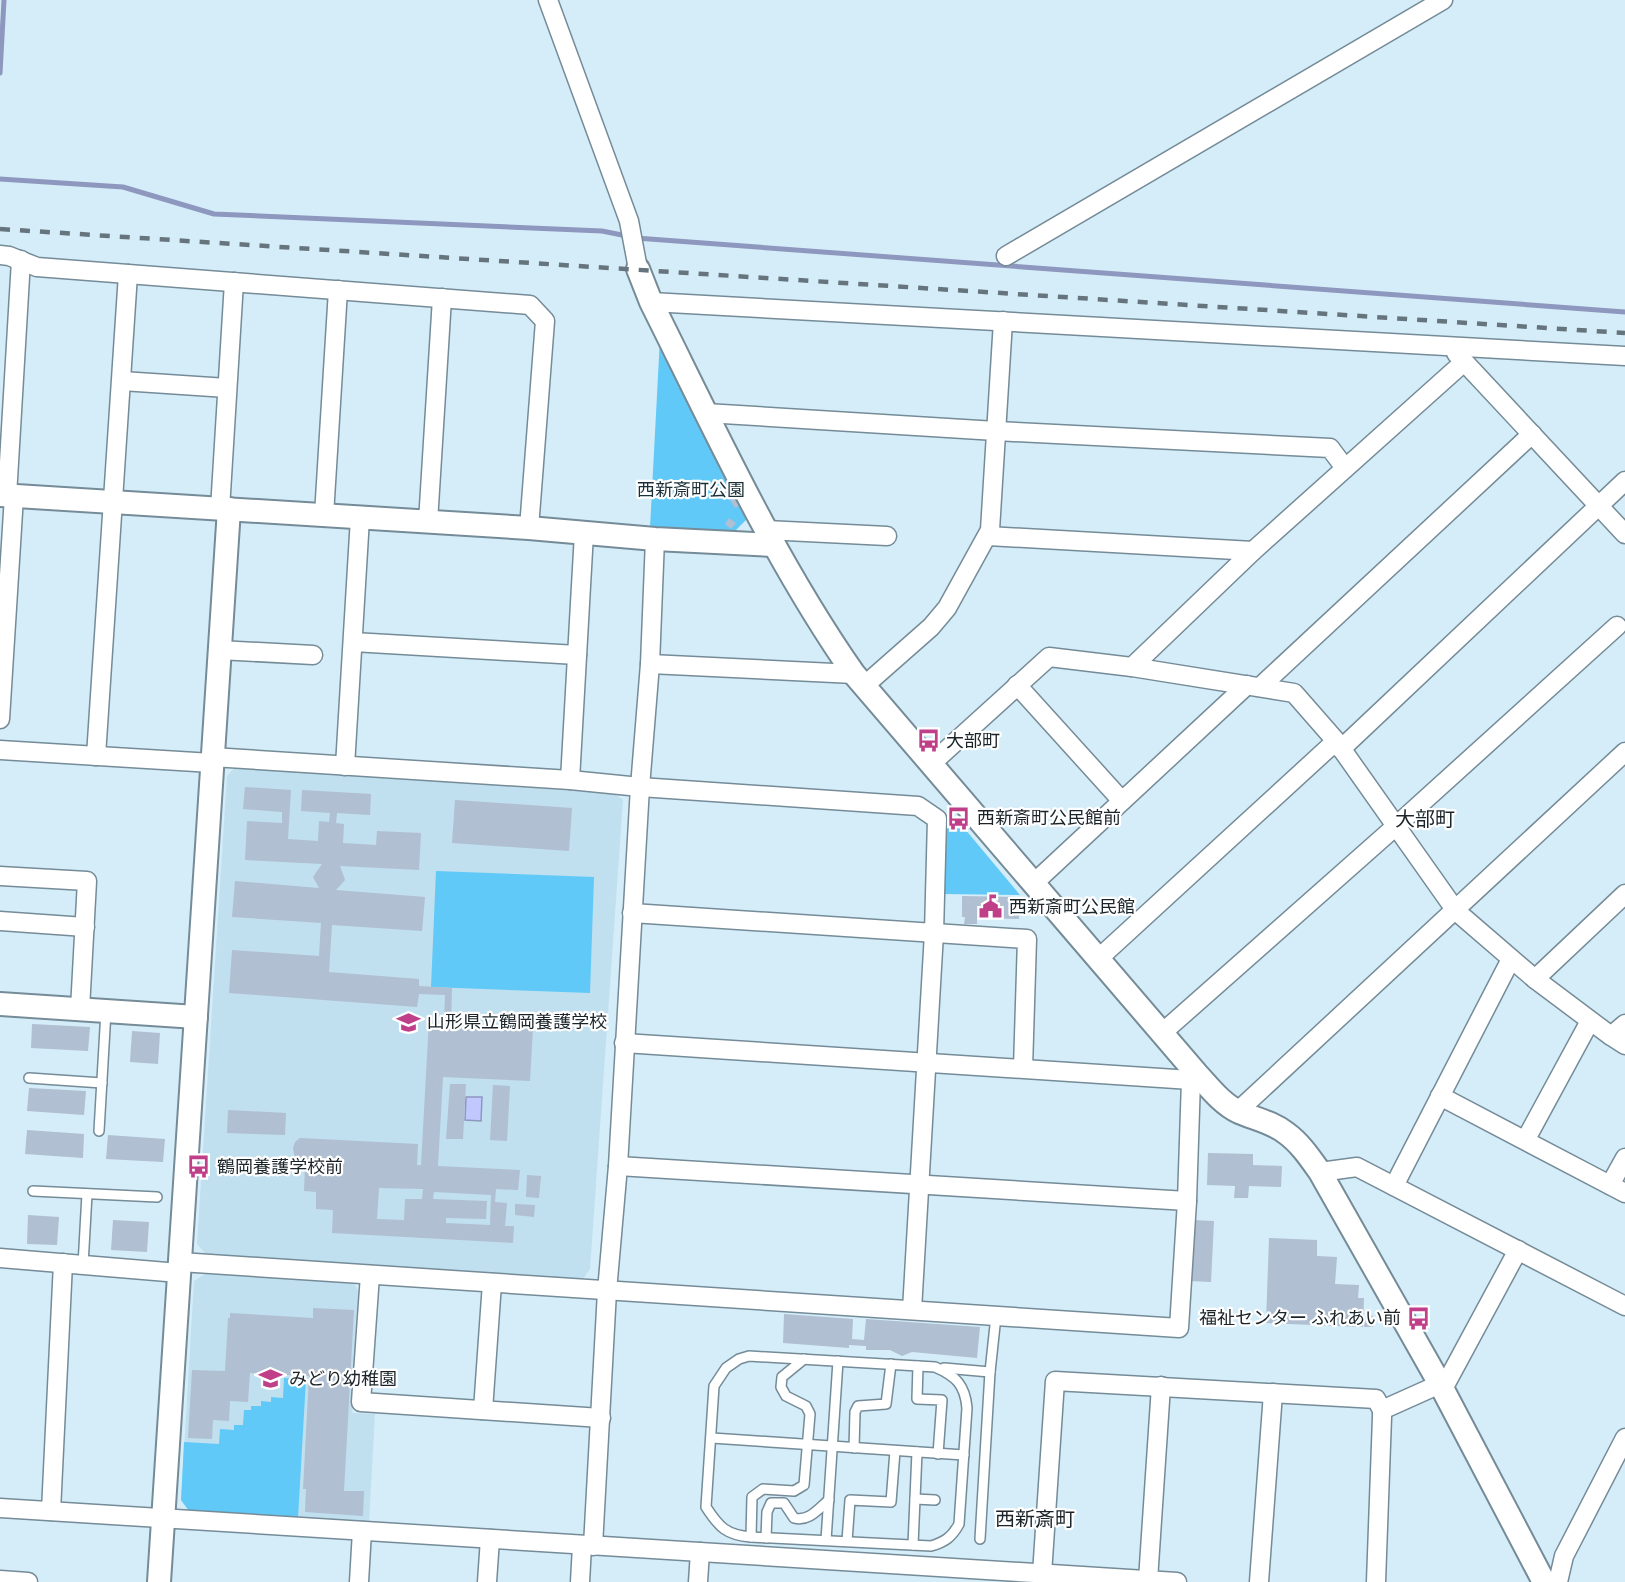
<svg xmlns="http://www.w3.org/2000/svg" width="1625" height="1582" viewBox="0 0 1625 1582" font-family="'Titillium Web','Noto Sans JP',sans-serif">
  <rect width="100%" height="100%" fill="#d4edf9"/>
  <g fill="#c0dfef">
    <polygon points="236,766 615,794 623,800 590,1269 583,1279 206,1254 197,1244 227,776"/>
    <polygon points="205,1274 353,1282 359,1292 352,1413 375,1414 369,1522 189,1511 181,1500 194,1281"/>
  </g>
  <g fill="#60c9f7">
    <polygon points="660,338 749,517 735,531 650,528"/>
    <polygon points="954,816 1020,895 944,894 945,827"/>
    <polygon points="436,871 594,877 590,993 431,987"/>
    <polygon points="284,1378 306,1379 298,1518 189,1511 181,1500 184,1442 219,1444 220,1429 234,1430 234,1425 243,1425 244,1410 251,1410 251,1406 261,1406 261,1401 271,1402 271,1397 283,1398"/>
  </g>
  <polygon fill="#c0c8fe" stroke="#8e97be" stroke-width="1.5" points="466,1097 482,1097 481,1121 465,1120"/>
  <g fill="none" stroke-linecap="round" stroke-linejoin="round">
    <g stroke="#8e97be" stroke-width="5">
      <polyline points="0,73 4,0"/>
      <polyline points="0,179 123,187 214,214 602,231 627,236"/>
      <polyline points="636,238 1625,312"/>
    </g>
  </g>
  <g fill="#b0bfd1" fill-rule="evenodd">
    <polygon points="734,498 739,506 735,508 730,500"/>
    <polygon points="729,518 736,523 731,529 725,524"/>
    <path d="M245 787 291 790 288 839 318 841 319 821 329 822 330 813 301 811 302 790 371 794 370 815 337 813 336 823 344 824 343 843 376 845 377 831 421 833 419 870 340 866 345 880 336 890 425 897 422 931 332 925 329 972 419 979V986L452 988 451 1024 533 1028 530 1081 443 1077 438 1166 520 1170 518 1190 496 1189 495 1202 507 1203 505 1226H514L513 1243 332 1233 333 1210 316 1209V1192L304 1191 305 1166 296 1165 293 1148 295 1142 300 1138 418 1144 417 1165H421L429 1020 444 1021 445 995 419 994 417 1007 229 993 232 950 319 956 321 923 232 917 235 881 319 888 313 877 322 864 245 860 247 821 282 823V812L243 809ZM379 1188 423 1189 422 1199H405L404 1220 377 1219ZM434 1192 491 1195 490 1225 446 1223V1218L486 1219 487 1201 433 1199Z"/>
    <polygon points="455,800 572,808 569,851 452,843"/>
    <polygon points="962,896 1020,897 1019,919 977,918 977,924 964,924 965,917 962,917"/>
    <polygon points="32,1024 90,1027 88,1051 31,1048"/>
    <polygon points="132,1031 160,1033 158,1064 130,1062"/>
    <polygon points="450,1084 466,1084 463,1139 446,1139"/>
    <polygon points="493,1085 510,1086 507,1141 490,1140"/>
    <polygon points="29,1088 86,1091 84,1115 27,1111"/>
    <polygon points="228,1110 286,1113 285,1135 227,1133"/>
    <polygon points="27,1130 84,1134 83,1158 25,1154"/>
    <polygon points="108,1135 165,1139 163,1162 106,1159"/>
    <polygon points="1208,1153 1253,1154 1253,1165 1282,1166 1281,1187 1249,1186 1248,1198 1234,1198 1235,1186 1207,1185"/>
    <polygon points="527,1175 541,1176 539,1198 526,1197"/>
    <polygon points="515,1204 535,1205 534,1217 515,1215"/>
    <polygon points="28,1215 59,1217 57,1245 27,1244"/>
    <polygon points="113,1220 149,1222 147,1252 111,1250"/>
    <polygon points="1193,1220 1214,1221 1211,1282 1190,1281"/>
    <polygon points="1269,1238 1317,1240 1317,1256 1337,1257 1335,1284 1359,1285 1358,1298 1364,1298 1363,1327 1266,1323"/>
    <polygon points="313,1308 354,1310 344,1491 364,1491 363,1516 305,1512 306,1489 303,1489 309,1376 250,1373 248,1402 230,1401 229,1421 213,1420 212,1439 188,1438 192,1370 225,1371 228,1318 230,1318 230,1313 313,1318"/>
    <polygon points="784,1314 853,1319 852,1339 864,1340 866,1319 980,1327 977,1358 912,1352 902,1356 890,1350 866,1350 866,1346 849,1345 849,1348 783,1343"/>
    <polygon points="1365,1315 1374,1316 1373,1327 1364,1327"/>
  </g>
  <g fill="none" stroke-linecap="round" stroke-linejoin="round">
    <defs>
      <g id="service">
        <polyline points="29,1078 102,1083"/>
        <polyline points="99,1131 106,1011"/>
        <polyline points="33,1191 157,1197"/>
        <polyline points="83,1265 87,1194"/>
        <path d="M749 1356 935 1367C956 1376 965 1385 967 1408L959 1524C952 1537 945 1542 931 1546L751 1537C726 1535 719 1527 706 1507L714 1386 726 1368 739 1359Z"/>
        <polyline points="918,1366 917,1399 942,1400 938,1454"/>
        <polyline points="944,1368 990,1372 980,1539"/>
        <polyline points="990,1372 996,1316"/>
        <polyline points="712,1438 964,1455"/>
        <polyline points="854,1448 855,1412 858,1406 886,1404 891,1364"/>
        <polyline points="915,1499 935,1500"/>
        <polyline points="751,1537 752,1497 763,1489 794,1491 804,1485 810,1414 806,1406 786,1396 781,1387 782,1377 804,1359"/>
        <path d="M766 1538 767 1512 771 1503H784L794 1518C809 1522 818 1509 829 1500"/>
        <polyline points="826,1540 838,1361"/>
        <polyline points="847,1541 850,1500 891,1502 895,1451"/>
        <polyline points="913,1545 917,1452"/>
      </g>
      <g id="minor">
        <polyline points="548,0 629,221 638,269"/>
        <polyline points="0,255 9,256 37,267 530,305 545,321 529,528"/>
        <polyline points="1006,256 1443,0"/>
        <polyline points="651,302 1625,356"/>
        <polyline points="1456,353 1625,534"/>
        <polyline points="122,381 227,388"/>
        <polyline points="706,413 996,431 1330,448 1345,468"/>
        <polyline points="7,496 21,260"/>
        <polyline points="220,509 234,282"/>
        <polyline points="324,515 338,290"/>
        <polyline points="428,522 442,298"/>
        <polyline points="766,530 887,536"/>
        <polyline points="988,536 1253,551"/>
        <polyline points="353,642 577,655"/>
        <polyline points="219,650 313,655"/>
        <polyline points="650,664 854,674"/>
        <polyline points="1132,667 1253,551 1464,362"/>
        <polyline points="1017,685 1122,801"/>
        <polyline points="864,686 931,627 947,608 990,530 1003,321"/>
        <polyline points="1260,687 1532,434"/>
        <polyline points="0,719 14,496"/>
        <polyline points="1341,749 1625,481"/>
        <polyline points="0,750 212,763"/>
        <polyline points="96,756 128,274"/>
        <polyline points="212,757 570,780 640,787 918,806 937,819 934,933 912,1310"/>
        <polyline points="931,764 1049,657 1132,667 1294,693 1336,741 1456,911 1535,979 1611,1036 1625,1045"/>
        <polyline points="345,766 360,518"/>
        <polyline points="570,780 584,533"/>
        <polyline points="0,876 87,881 80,1009"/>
        <polyline points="1034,883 1247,685"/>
        <polyline points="632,913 1027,939 1023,1068"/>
        <polyline points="0,921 85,927"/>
        <polyline points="1098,959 1336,741"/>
        <polyline points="1535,979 1625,894"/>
        <polyline points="1162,1033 1396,826 1617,626"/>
        <polyline points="1611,1036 1625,1024"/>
        <polyline points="624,1043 1191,1080 1197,1074"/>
        <polyline points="1440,1096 1625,1193"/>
        <polyline points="1238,1111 1625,752"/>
        <polyline points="1526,1139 1590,1021"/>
        <polyline points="618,1166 1187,1201"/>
        <polyline points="1320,1172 1357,1167 1625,1306"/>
        <polyline points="1610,1185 1625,1158"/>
        <polyline points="1394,1186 1511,959"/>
        <polyline points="0,1258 179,1273"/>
        <polyline points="180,1262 1179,1328 1187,1201 1191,1080"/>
        <polyline points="370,1275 361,1402 601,1418"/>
        <polyline points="1443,1389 1518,1250"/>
        <polyline points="483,1410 492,1283"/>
        <polyline points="1382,1410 1440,1384"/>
        <polyline points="0,1508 1177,1582"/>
        <polyline points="51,1511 63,1263"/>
        <polyline points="593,1546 607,1291 618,1166 640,787 650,664 655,539"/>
        <polyline points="1042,1574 1055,1381 1376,1399 1382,1410 1382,1417 1376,1582"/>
        <polyline points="0,1580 28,1582"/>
        <polyline points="1148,1580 1161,1386"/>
        <polyline points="359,1582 362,1531"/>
        <polyline points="487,1582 490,1539"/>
        <polyline points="580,1582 582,1546"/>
        <polyline points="698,1582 700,1552"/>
        <polyline points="1259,1582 1273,1393"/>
        <polyline points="1558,1582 1564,1556 1625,1438"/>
      </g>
      <g id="tertiary">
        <path d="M638 269 651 302C714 428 773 558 854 674L1197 1074C1209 1087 1222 1104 1239 1112 1255 1119 1272 1122 1286 1133 1300 1143 1310 1158 1320 1172L1440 1384 1544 1582"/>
        <polyline points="0,495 529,528 655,539 774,545"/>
        <polyline points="0,1004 196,1017"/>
        <polyline points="159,1582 229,509"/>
      </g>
    </defs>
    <use href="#service" stroke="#758b97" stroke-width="12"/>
    <use href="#minor" stroke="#758b97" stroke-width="21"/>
    <use href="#tertiary" stroke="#758b97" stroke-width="26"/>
    <use href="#service" stroke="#fff" stroke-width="9"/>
    <use href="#minor" stroke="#fff" stroke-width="18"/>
    <use href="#tertiary" stroke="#fff" stroke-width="22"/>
    <polyline stroke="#66757d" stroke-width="4.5" stroke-dasharray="10 10" stroke-linecap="butt" points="0,229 1625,333"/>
  </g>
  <defs>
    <symbol id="bus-bare" viewBox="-9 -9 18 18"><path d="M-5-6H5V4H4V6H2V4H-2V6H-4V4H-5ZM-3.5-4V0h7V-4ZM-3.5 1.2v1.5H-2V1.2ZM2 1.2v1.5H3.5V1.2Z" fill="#c03f89" stroke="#fff" stroke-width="2.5" paint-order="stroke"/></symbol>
    <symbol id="civic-bare" viewBox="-9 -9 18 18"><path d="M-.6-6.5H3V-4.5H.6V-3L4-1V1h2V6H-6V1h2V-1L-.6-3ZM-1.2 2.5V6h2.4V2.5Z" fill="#c03f89" stroke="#fff" stroke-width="2.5" paint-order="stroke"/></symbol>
    <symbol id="school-bare" viewBox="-9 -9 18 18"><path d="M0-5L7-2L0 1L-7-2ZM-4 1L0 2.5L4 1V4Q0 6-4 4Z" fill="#c03f89" stroke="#fff" stroke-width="2.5" paint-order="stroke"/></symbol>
  </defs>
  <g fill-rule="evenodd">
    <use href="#bus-bare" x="912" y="724" width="33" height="33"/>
    <use href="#bus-bare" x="942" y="802" width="33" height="33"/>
    <use href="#civic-bare" x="974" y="890" width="33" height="33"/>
    <use href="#school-bare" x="392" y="1006" width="33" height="33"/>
    <use href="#bus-bare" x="182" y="1150" width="33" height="33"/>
    <use href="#bus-bare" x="1402" y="1302" width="33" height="33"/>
    <use href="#school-bare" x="254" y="1362" width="33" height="33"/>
  </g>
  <g text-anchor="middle" stroke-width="4.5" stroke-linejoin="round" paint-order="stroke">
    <g font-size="18" fill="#1b2f38" stroke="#fff">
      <text x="691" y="496">西新斎町公園</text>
    </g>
    <g font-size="18" fill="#1b2429" stroke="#fff" text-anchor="start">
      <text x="946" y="747">大部町</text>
      <text x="977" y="824">西新斎町公民館前</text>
      <text x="1009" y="913">西新斎町公民館</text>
      <text x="427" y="1028">山形県立鶴岡養護学校</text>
      <text x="217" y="1173">鶴岡養護学校前</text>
      <text x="1401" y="1324" text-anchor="end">福祉センター ふれあい前</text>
      <text x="289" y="1385">みどり幼稚園</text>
    </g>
    <g font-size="20" fill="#1b2429" stroke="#fff">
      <text x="1425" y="826">大部町</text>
      <text x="1035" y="1526">西新斎町</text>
    </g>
  </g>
</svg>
